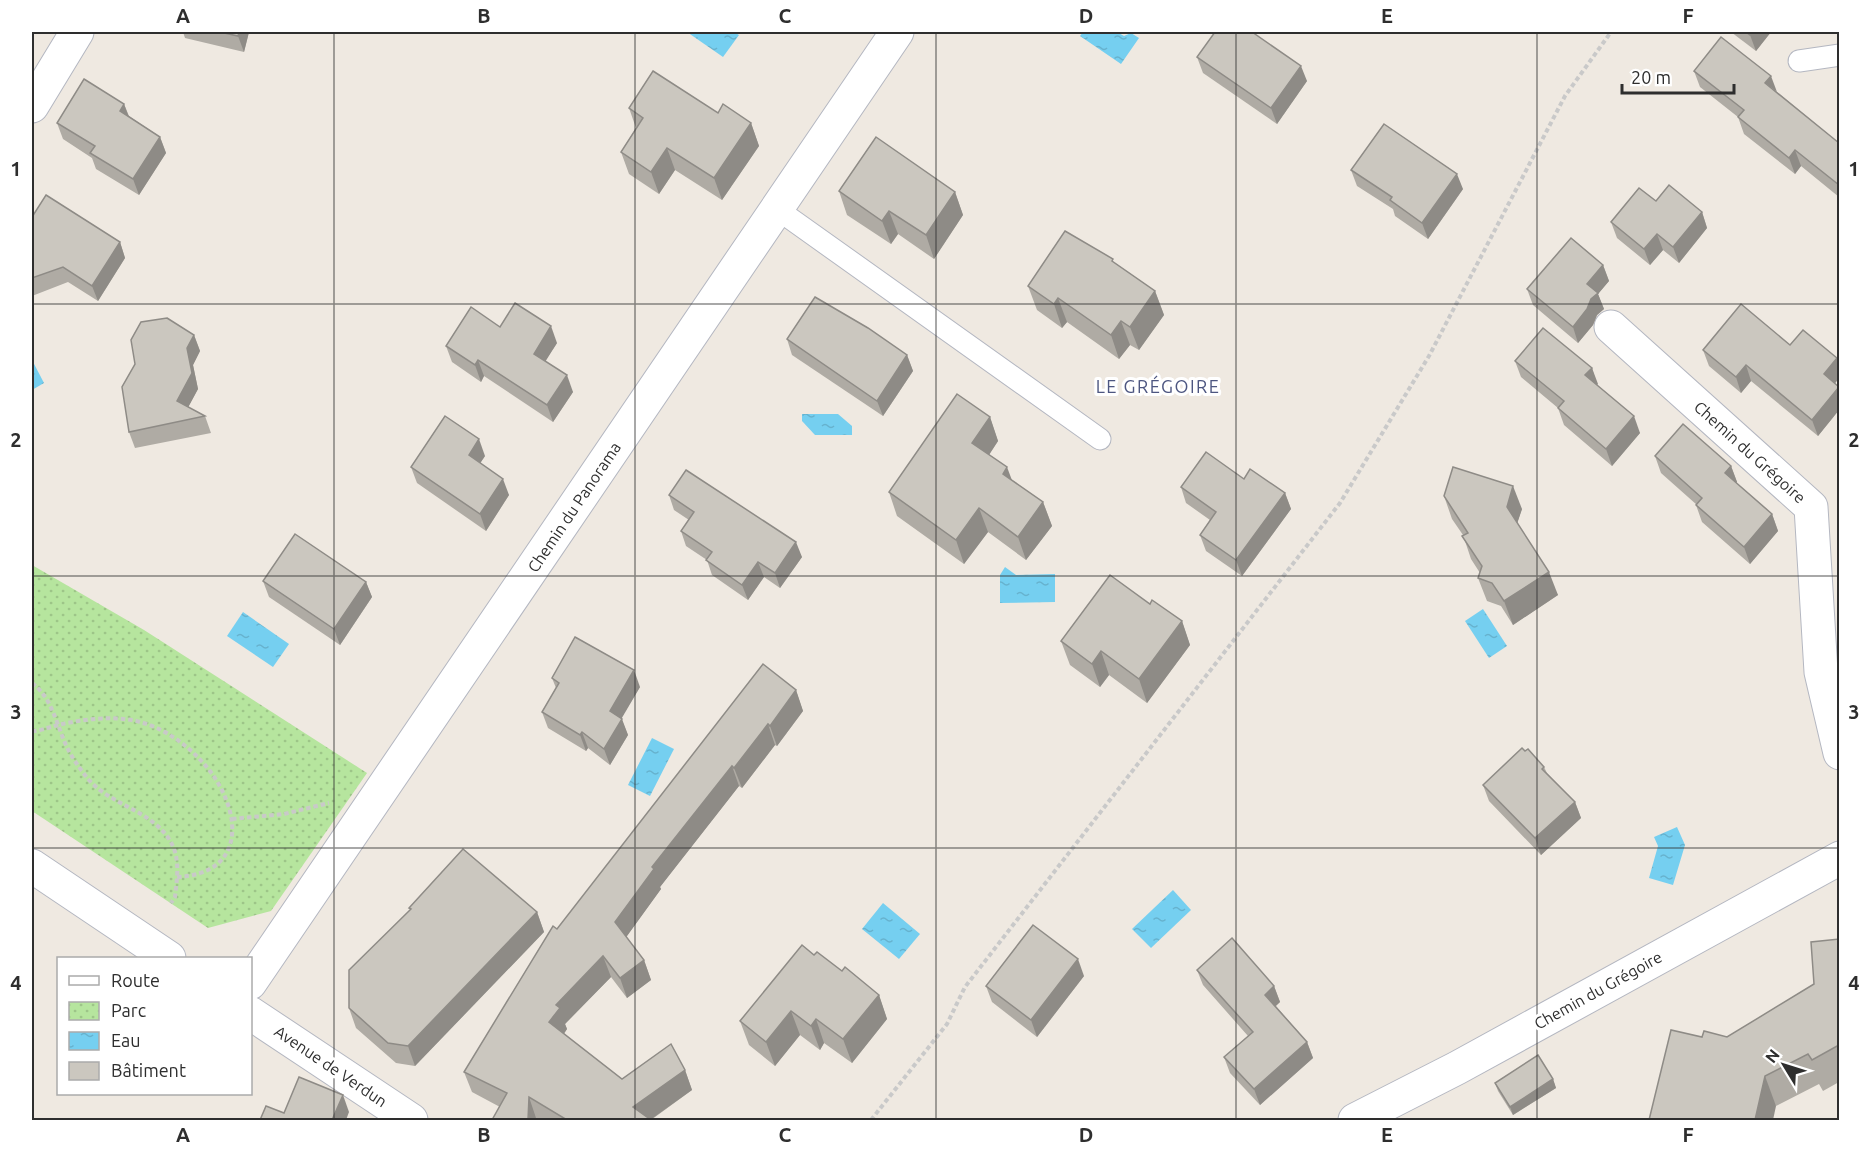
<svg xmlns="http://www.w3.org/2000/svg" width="1871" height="1152" viewBox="0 0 1871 1152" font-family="Ubuntu,sans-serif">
  <defs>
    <pattern id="park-dots" width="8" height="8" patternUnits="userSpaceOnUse" patternTransform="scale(1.5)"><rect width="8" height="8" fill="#b6e59e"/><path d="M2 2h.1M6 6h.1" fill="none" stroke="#9dc588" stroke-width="1.8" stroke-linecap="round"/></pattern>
    <pattern id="water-ripples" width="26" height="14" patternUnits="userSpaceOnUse" patternTransform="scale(1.5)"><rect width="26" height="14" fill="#75cff0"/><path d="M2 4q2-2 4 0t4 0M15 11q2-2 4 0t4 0" fill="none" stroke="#66b2ce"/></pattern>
  </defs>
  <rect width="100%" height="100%" fill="#efe9e1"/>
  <polygon fill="url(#park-dots)" points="32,565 144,630 367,773 271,911 208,928 32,811"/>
  <g fill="url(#water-ripples)">
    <polygon points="687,32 734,32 739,35 723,57"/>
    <polygon points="1083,32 1117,32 1124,36 1131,33 1139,38 1121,64 1080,36"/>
    <polygon points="32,360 44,383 32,390"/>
    <polygon points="802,414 838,414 852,426 852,435 815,435 802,421"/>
    <polygon points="1005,567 1016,575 1055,574 1055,602 1000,603 1000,575"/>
    <polygon points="1483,609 1507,646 1489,658 1465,621"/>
    <polygon points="243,612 289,644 273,667 227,636"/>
    <polygon points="652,738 674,749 650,796 628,785"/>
    <polygon points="1677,827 1685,845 1673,885 1649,878 1658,846 1654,837"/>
    <polygon points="1173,890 1191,910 1151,948 1132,929"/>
    <polygon points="883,903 920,934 899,959 862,929"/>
  </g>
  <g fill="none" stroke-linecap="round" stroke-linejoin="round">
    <defs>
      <g id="service">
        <polyline points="1799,61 1840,55"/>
        <polyline points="777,209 1100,439"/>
      </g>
      <g id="minor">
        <polyline points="32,106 77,32"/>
        <polyline points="1611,327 1811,507 1821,672 1840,753"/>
        <polyline points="250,983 897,32"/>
        <polyline points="1355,1120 1457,1068 1840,858"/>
      </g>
      <g id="tertiary">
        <polyline points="32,866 169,958"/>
        <polyline points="250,1013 411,1120"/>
      </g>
    </defs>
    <use href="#service" stroke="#b4b7c1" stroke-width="23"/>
    <use href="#minor" stroke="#b4b7c1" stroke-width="35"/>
    <use href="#tertiary" stroke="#b4b7c1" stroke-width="35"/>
    <g stroke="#c9c9c9" stroke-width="4" stroke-dasharray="4.5 3" stroke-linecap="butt">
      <path d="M32 683C52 698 56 723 66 745 72 758 80 769 89 780 111 805 150 810 169 839 181 857 177 878 175 897L171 903"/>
      <path d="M32 731C41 731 49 727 58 725 84 719 114 715 140 722 167 729 193 749 210 771 243 815 245 874 177 877"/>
      <polyline points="232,819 284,814 329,803"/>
      <polyline points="871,1120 947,1024 965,987 1340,503 1429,356 1565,96 1611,32"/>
    </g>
    <use href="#service" stroke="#fff" stroke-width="21"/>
    <use href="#minor" stroke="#fff" stroke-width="33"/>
    <use href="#tertiary" stroke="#fff" stroke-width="33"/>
  </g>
  <g fill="#afaba4">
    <polygon points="183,32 249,32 244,52 185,38"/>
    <polygon points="1731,32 1771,32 1756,51"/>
    <polygon points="1197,57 1307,81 1277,124 1203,73"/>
    <polygon points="1694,71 1777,92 1839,143 1839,197 1801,166 1795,174 1744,134 1738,117 1700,87"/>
    <polygon points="124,104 129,116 160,137 166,153 139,195 96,169 92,158 63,139 57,123"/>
    <polygon points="629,108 718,113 751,123 759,146 722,200 675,170 659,194 629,174 621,152 636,128"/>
    <polygon points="1351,170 1463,189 1428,239 1395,216 1393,209 1357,186"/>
    <polygon points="839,191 955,192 963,215 934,259 898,234 891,244 847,215"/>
    <polygon points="1656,201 1702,212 1707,228 1679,263 1663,250 1650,265 1617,238 1611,222"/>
    <polygon points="32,217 120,242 125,258 98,301 68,282 32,296"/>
    <polygon points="1115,263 1155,291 1164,315 1139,350 1130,345 1119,359 1067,322 1062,328 1037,310 1028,286"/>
    <polygon points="1603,265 1609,281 1598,294 1604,309 1597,315 1593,325 1578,343 1533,305 1527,289"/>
    <polygon points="500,327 557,343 545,361 573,392 553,422 484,376 481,382 452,362 446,346"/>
    <polygon points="194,335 200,351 193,365 198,389 188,407 205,416 211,433 135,448 129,432"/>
    <polygon points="787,339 907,355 913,371 883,416 792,355"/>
    <polygon points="1790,345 1839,364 1839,378 1835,383 1839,387 1839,410 1818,436 1751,381 1741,393 1709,366 1703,350"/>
    <polygon points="1515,361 1592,368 1597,385 1640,433 1612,466 1564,425 1558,408 1521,377"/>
    <polygon points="990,417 998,441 989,455 1012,480 1043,502 1052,526 1026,560 988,532 964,564 897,516 889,492"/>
    <polygon points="485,456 480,463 509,495 486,531 417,483 411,467"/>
    <polygon points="1655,456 1731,466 1737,482 1736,483 1772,514 1778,531 1750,564 1702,522 1696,505 1697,505 1661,473"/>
    <polygon points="1244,479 1285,493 1291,509 1242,576 1206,551 1200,535 1210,520 1186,503 1181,487"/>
    <polygon points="669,495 802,557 780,588 764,577 748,600 712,575 707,560 686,546 681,531 689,520 674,510"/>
    <polygon points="1444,496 1522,509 1517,523 1558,595 1513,625 1501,606 1487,601 1478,578 1480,573 1471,559 1463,535 1452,519"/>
    <polygon points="263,581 366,582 372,597 340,645 269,597"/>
    <polygon points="1150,604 1182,621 1190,645 1147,703 1109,675 1100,687 1070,665 1061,641"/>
    <polygon points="552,678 640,687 621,718 628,735 610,765 588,748 586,751 548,728 542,712 556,688"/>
    <polygon points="796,690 803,711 777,746 775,745 742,788 739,786 660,887 661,889 626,937 644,960 651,980 627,998 611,977 565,1024 567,1029 564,1034 622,1079 685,1070 692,1090 651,1120 541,1120 536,1118 500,1107 472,1092 464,1072 557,929"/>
    <polygon points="1544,767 1547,773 1575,802 1581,818 1541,855 1489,801 1483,785"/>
    <polygon points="409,908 537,912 544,932 415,1066 396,1063 356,1028 349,1008 410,910"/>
    <polygon points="1839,939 1839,1082 1823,1091 1819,1084 1776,1106 1702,1037 1727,1037 1814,984"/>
    <polygon points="814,955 842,971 879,995 887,1019 852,1063 824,1043 820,1050 800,1035 775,1066 749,1045 740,1021"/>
    <polygon points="1197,970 1274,986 1280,1002 1276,1006 1307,1042 1313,1058 1260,1105 1230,1073 1224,1057 1248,1036 1203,985"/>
    <polygon points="1084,976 1037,1037 992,1002 986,986"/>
    <polygon points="1553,1079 1556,1088 1513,1115 1498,1091 1495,1083"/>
  </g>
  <g fill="#8e8b86">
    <polygon points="239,32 249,32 244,52 238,36"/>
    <polygon points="1753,32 1771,32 1756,51 1750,35"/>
    <polygon points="1301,66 1307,81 1277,124 1271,108"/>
    <polygon points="1771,76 1777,92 1765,83"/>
    <polygon points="124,104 130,120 120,111"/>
    <polygon points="751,123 759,146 722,200 714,178"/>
    <polygon points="160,137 166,153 139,195 133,179"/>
    <polygon points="667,148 675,170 659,194 651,172"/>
    <polygon points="1795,150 1801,166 1795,174 1789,158"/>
    <polygon points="1457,174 1463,189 1428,239 1422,223"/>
    <polygon points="955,192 963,215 934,259 926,235"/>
    <polygon points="889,211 898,234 891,244 882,221"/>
    <polygon points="1702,212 1707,228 1679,263 1673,247"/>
    <polygon points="1657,234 1663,250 1650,265 1644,249"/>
    <polygon points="120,242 125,258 98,301 92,286"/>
    <polygon points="1603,265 1609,281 1598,294 1604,309 1597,315 1593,325 1578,343 1573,327 1587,284"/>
    <polygon points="1155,291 1164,315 1139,350 1130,327"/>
    <polygon points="1058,298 1067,322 1062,328 1054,304"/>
    <polygon points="1121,321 1130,345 1119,359 1111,335"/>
    <polygon points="551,326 557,343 540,370 534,354"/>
    <polygon points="194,335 200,351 193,365 198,389 183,417 177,401 187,348"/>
    <polygon points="907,355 913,371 883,416 877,401"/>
    <polygon points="1837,358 1839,364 1839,378 1830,390 1824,374"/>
    <polygon points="478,360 484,376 481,382 475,365"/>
    <polygon points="1746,365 1751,381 1741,393 1736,377"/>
    <polygon points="1592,368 1598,384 1591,392 1585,375"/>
    <polygon points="567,375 573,392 553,422 547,405"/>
    <polygon points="1839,387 1839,410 1818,436 1812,420"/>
    <polygon points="1634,416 1640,433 1612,466 1606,449"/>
    <polygon points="990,417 998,441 981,467 972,443"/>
    <polygon points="479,439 485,456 475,471 469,455"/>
    <polygon points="1731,466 1737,482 1731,489 1725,473"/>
    <polygon points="1007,467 1016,491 1003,474"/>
    <polygon points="503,479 509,495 486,531 480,514"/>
    <polygon points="1513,486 1522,509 1515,530 1507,507"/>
    <polygon points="1285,493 1291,509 1242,576 1236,560"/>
    <polygon points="1043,502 1052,526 1026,560 1018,537"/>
    <polygon points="979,508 988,532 964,564 956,540"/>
    <polygon points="1772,514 1778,531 1750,564 1744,547"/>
    <polygon points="796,542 802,557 780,588 775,573"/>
    <polygon points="758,562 764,577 748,600 742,585"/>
    <polygon points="1549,572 1558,595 1513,625 1504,601"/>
    <polygon points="366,582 372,597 340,645 334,629"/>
    <polygon points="1182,621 1190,645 1147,703 1139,679"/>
    <polygon points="1101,651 1109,675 1100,687 1092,664"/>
    <polygon points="634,670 640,687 616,728 610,711"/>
    <polygon points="796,690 803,711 777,746 770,726"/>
    <polygon points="622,719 628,735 610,765 604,749"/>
    <polygon points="768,724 775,745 742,788 734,768"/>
    <polygon points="582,732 588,748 586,751 580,735"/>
    <polygon points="732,766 739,786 660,887 661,889 622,943 615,922 652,867"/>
    <polygon points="1575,802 1581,818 1541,855 1535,838"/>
    <polygon points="537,912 544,932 415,1066 408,1046"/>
    <polygon points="603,956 611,977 565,1024 567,1029 557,1043 549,1022 556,1005"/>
    <polygon points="1078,959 1084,976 1037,1037 1031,1020"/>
    <polygon points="644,960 651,980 627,998 620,978"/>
    <polygon points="1274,986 1280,1002 1271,1010 1265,995"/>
    <polygon points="879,995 887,1019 852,1063 843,1039"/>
    <polygon points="791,1011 800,1035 775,1066 766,1042"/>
    <polygon points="816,1019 824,1043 820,1050 811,1026"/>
    <polygon points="1307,1042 1313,1058 1260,1105 1254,1089"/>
    <polygon points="685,1070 692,1090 650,1120 633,1107"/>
    <polygon points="1765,1076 1776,1106 1773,1120 1755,1120"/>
    <polygon points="1553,1079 1556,1088 1513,1115 1510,1107"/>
    <polygon points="343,1095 349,1112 346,1120 332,1120"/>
    <polygon points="529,1097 536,1118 536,1120 528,1120"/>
  </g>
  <g fill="#cbc7bf" stroke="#8e8b86" stroke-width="1.5">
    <polygon points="220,32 239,32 238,36"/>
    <polygon points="1215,32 1252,32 1301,66 1271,108 1197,57"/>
    <polygon points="1746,32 1753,32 1750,35"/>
    <polygon points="1721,37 1771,76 1765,83 1839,143 1839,185 1795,150 1789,158 1738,117 1744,110 1694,71"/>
    <polygon points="653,71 718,113 723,104 751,123 714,178 667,148 651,172 621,152 643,118 629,108"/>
    <polygon points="84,79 124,104 120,111 160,137 133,179 90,153 95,146 57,123"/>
    <polygon points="1384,124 1457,174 1422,223 1390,200 1392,197 1351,170"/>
    <polygon points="876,137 955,192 926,235 889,211 882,221 839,191"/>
    <polygon points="1669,185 1702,212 1673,247 1657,234 1644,249 1611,222 1639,188 1656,201"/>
    <polygon points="46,195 120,242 92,286 63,267 32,278 32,217"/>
    <polygon points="1065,231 1113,259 1112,261 1155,291 1130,327 1121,321 1111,335 1058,298 1054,304 1028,286"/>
    <polygon points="1571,238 1603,265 1587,284 1598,293 1591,299 1587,309 1573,327 1527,289"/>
    <polygon points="815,297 868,328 907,355 877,401 787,339"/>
    <polygon points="515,303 551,326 534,354 567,375 547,405 478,360 475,365 446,346 471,307 500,327"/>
    <polygon points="1741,304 1790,345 1803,330 1837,358 1824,374 1839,387 1812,420 1746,365 1736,377 1703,350"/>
    <polygon points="167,318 194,335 187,348 192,373 177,401 205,416 129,432 122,387 135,364 131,340 141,322"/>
    <polygon points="1543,328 1592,368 1585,375 1634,416 1606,449 1558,408 1564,401 1515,361"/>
    <polygon points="957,394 990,417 972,443 1007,467 1003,474 1043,502 1018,537 979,508 956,540 889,492"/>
    <polygon points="445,416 479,439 469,455 503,479 480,514 411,467"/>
    <polygon points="1683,424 1731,466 1725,473 1772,514 1744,547 1696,505 1702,498 1655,456"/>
    <polygon points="1206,452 1244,479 1250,469 1285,493 1236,560 1200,535 1216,512 1181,487"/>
    <polygon points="1453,467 1513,486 1507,507 1549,572 1504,601 1492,583 1478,578 1482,566 1462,536 1468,533 1444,496"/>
    <polygon points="686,470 796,542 775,573 758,562 742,585 706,560 712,552 681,531 694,512 669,495"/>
    <polygon points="295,534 366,582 334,629 263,581"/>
    <polygon points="1110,575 1150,604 1152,600 1182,621 1139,679 1101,651 1092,664 1061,641"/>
    <polygon points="575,637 634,670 610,711 622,719 604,749 582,732 580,735 542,712 559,683 552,678"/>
    <polygon points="763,664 796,690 770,726 768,724 734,768 732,766 652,867 654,869 615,922 644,960 620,978 603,956 556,1005 560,1008 549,1022 622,1079 671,1044 685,1070 633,1107 651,1120 567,1120 529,1097 528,1120 492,1120 507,1093 464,1072 553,926 557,929"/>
    <polygon points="1522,748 1525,751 1528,749 1544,767 1542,769 1575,802 1535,838 1483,785"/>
    <polygon points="463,849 537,912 408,1046 388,1043 349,1008 349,970 411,909 409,908"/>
    <polygon points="1033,925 1078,959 1031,1020 986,986"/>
    <polygon points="1232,938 1274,986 1265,995 1307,1042 1254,1089 1224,1057 1253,1032 1197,970"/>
    <polygon points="1839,939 1839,1045 1812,1060 1808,1054 1765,1076 1755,1120 1649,1120 1671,1030 1702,1037 1704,1031 1727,1037 1814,984 1811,942"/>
    <polygon points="802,945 814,955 817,952 842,971 845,967 879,995 843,1039 816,1019 811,1026 791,1011 766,1042 740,1021"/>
    <polygon points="1538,1055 1553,1079 1510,1107 1495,1083"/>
    <polygon points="299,1077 343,1095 332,1120 260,1120 266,1106 284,1113"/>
  </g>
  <path fill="none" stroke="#2e2e2e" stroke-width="1.5" stroke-opacity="0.55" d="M334 32V1120M635 32V1120M936 32V1120M1236 32V1120M1537 32V1120M32 304H1840M32 576H1840M32 848H1840"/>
  <g text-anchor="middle" stroke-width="6" stroke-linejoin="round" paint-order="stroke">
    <g font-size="16" fill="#2e2e2e" stroke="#fff">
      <text transform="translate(1750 452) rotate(42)" y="6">Chemin du Grégoire</text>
      <text transform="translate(574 507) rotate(-56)" y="6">Chemin du Panorama</text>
      <text transform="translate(1598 990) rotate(-29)" y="6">Chemin du Grégoire</text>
      <text transform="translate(331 1066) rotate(34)" y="6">Avenue de Verdun</text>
    </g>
    <g font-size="18" letter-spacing="1.5" fill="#4d5680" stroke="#fff">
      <text x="1158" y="393">LE GRÉGOIRE</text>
    </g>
  </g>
  <rect width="1871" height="1152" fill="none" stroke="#ffffff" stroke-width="66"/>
  <rect x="57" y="957" width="195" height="138" fill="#ffffff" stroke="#ababab" stroke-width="1.5"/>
  <rect x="69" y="976" width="30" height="9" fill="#ffffff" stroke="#ababab" stroke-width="1.5"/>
  <text x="111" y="987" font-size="18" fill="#2e2e2e">Route</text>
  <rect x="69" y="1002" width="30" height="18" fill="url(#park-dots)" stroke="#ababab" stroke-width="1.5"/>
  <text x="111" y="1017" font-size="18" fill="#2e2e2e">Parc</text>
  <rect x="69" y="1032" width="30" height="18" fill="url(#water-ripples)" stroke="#ababab" stroke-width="1.5"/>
  <text x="111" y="1047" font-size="18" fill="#2e2e2e">Eau</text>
  <rect x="69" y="1062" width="30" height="18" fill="#cbc7bf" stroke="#ababab" stroke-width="1.5"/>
  <text x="111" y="1077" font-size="18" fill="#2e2e2e">Bâtiment</text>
  <g transform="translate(1784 1065) rotate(308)" stroke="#ffffff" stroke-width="4.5" paint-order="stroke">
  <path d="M0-4.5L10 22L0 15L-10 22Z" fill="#2e2e2e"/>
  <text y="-9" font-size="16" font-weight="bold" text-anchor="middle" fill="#2e2e2e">N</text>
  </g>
  <path d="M1622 84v9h112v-9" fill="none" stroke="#2e2e2e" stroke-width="3"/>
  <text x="1631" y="84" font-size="18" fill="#2e2e2e" stroke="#ffffff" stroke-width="4.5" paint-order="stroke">20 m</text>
  <rect x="33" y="33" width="1805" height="1086" fill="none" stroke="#2e2e2e" stroke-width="2"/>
  <g font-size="20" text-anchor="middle" font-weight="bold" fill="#2e2e2e">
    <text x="183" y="23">A</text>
    <text x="484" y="23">B</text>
    <text x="785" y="23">C</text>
    <text x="1086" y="23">D</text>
    <text x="1387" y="23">E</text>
    <text x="1688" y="23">F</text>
    <text x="16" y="176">1</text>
    <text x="1854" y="176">1</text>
    <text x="16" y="447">2</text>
    <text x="1854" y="447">2</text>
    <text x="16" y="719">3</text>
    <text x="1854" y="719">3</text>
    <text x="16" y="990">4</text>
    <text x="1854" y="990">4</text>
    <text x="183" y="1142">A</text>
    <text x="484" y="1142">B</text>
    <text x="785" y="1142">C</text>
    <text x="1086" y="1142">D</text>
    <text x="1387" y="1142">E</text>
    <text x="1688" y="1142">F</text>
  </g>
</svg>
